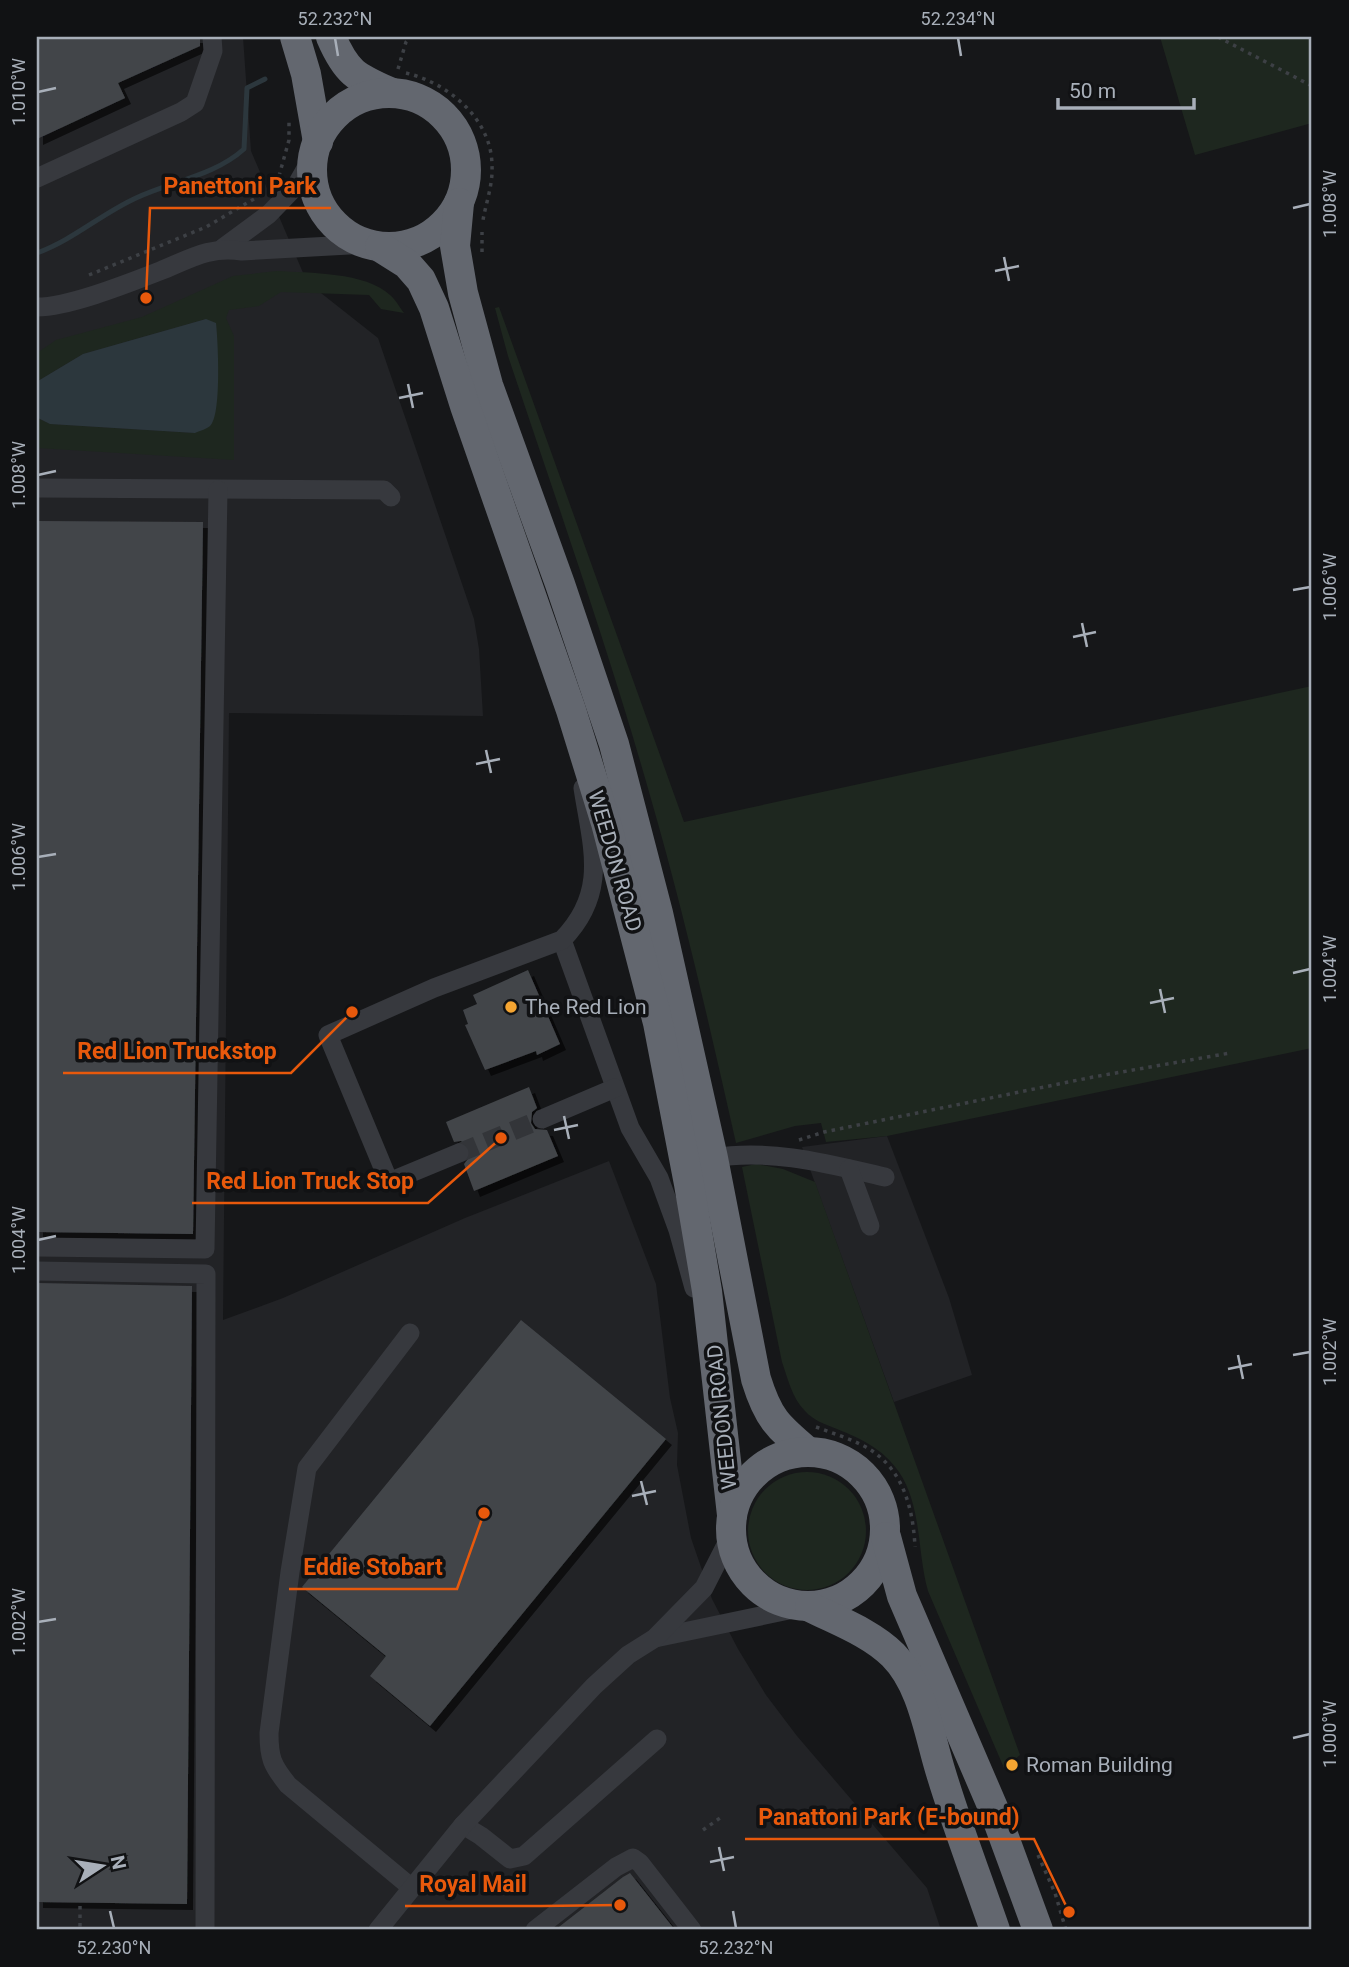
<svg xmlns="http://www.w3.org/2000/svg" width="1349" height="1967" viewBox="0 0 1349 1967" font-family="Roboto,sans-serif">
  <defs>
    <filter id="shadow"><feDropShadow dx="6" dy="6" stdDeviation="0" flood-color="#0009"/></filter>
  </defs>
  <rect width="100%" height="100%" fill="#161719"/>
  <g fill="#222326">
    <polygon points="37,37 243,37 251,151 307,282 378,338 474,619 479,649 483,716 229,713 223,1320 283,1298 465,1218 609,1161 656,1284 670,1398 678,1433 677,1465 691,1538 712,1599 738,1649 766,1695 797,1736 927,1888 941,1930 37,1930"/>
    <polygon points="887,1136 949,1298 972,1375 894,1402 802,1147"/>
  </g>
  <g fill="#1e271f">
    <polygon points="1160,37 1312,37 1312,123 1195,155"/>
    <path d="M277 271C309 273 366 272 390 295 396 300 400 308 404 313L381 309 369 295 281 292 259 306 229 310 226 318 234 336V460L37 448V414L38 418 50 424 195 433 206 319 83 354 38 381 37 385V353L56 340 142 317 233 276Z"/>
    <path d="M499 307 684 822 1312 686V1048L887 1136 826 1142 821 1123 795 1126 736 1143C710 1028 684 913 651 799 609 650 557 503 508 356L495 308Z"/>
    <path d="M756 1164 783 1169 815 1182 1020 1755 1004 1768 928 1591C917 1552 922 1506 899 1472 883 1449 862 1439 837 1429 825 1424 814 1421 805 1411 792 1398 788 1379 782 1362L742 1167Z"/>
    <circle cx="807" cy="1531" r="59"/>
  </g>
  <path fill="#2c373d" d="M206 319 216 323C218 341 222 416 210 426 207 429 199 431 195 433L50 424 38 418V381L83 354Z"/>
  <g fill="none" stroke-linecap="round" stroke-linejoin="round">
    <path stroke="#2c373d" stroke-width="5" d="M37 253C73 240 101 214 136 198 172 181 214 176 244 149L247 88 265 79"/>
  </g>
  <g fill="#424549" filter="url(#shadow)">
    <polygon points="37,37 200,37 200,46 118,83 125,98 37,139"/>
    <polygon points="37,521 203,522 193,1234 37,1232"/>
    <polygon points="528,970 560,1044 537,1055 536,1051 485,1070 465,1025 468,1024 463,1010 477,1004 473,995"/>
    <polygon points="529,1087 537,1108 532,1112 531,1123 535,1129 547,1130 558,1156 474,1191 464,1164 471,1155 470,1148 461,1141 454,1142 446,1122"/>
    <polygon points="37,1283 192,1286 187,1904 37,1902"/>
    <polygon points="521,1320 666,1439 430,1726 370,1676 386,1656 302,1587"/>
    <polygon points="630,1873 675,1930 555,1930 623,1877"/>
  </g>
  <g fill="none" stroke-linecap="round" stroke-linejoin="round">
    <polyline stroke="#333539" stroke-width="19" stroke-dasharray="19 10" stroke-linecap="butt" points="459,1153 542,1119"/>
    <g stroke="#3d4045" stroke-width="3.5" stroke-dasharray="3.5 5" stroke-linecap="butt">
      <polyline points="1218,37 1312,86"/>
      <polyline points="398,69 406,42 410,37"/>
      <path d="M406 73C448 83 492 119 492 166 493 184 486 203 483 220"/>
      <polyline points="279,176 289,140 289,122"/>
      <polyline points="482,252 482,232"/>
      <polyline points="89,275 206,227 259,196"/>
      <polyline points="799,1140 824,1132 1093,1077 1230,1053"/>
      <path d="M816 1427C832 1433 848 1438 862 1445 902 1465 913 1506 915 1547"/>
      <polyline points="703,1830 720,1818"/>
      <polyline points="1038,1855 1055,1893 1066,1930"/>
      <polyline points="80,1906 80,1930"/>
    </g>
    <g stroke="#37393e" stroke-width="19">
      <polyline points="37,178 181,112 195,103 213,51 212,37"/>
      <polyline points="223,248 269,214 296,186 313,156"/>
      <path d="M37 307C69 307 129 283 160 271 190 259 209 246 242 251L367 244"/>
      <polyline points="37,488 384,490 391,497"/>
      <polyline points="562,940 630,1128 659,1178 678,1230 694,1288"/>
      <polyline points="542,1119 615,1088"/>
      <path d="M459 1153 389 1182 328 1035 434 988 562 940C609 892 592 847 583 788"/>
      <path d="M713 1158C770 1148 829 1164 885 1177"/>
      <polyline points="849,1169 870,1226"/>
      <polyline points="37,1247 205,1249 218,490"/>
      <polyline points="37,1271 206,1274 205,1930"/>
      <path d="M410 1333 307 1468 290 1572 269 1733C269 1758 272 1765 288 1785L412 1888"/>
      <polyline points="655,1638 803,1607"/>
      <polyline points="463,1825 481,1836 510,1859 524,1856 657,1739"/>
      <polyline points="378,1930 463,1825 594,1686 628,1655 655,1638 704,1588 731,1535"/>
      <polyline points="535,1930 616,1867 633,1858 640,1863 692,1930"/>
    </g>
    <g stroke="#63676f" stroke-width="30">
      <polyline points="295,37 306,74 318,142"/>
      <path d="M331 37C347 74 356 77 392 93"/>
      <circle cx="389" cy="170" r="77"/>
      <path d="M459 203 455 246 463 293 488 385 560 584 614 744 658 913 713 1158 756 1379C768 1418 777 1426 808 1452"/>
      <polyline points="380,247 407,264 421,280 434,308 465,406 571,710 606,823 658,1023 689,1184 707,1291 732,1515"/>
      <circle cx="808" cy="1529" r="77"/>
      <polyline points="886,1537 902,1596 994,1810 1038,1930"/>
      <path d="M810 1607C838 1621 871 1633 893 1655 923 1685 929 1735 941 1773 957 1826 977 1878 995 1930"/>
    </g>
  </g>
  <path fill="none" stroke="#a8afb9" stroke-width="2.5" d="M335 38 338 56M958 38 961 56M38 92 56 88M1293 208 1310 204M1004 257 1009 281M995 271 1019 266M408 384 413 408M399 398 423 393M38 475 56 471M1293 590 1310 587M1082 623 1087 647M1073 637 1096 632M486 750 491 773M476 764 500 759M38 857 56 854M1293 973 1310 969M1160 989 1165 1013M1150 1003 1174 998M564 1116 569 1139M554 1130 578 1125M38 1240 56 1236M1238 1355 1243 1379M1293 1355 1310 1352M1228 1369 1252 1364M641 1481 647 1505M632 1496 656 1491M38 1622 56 1619M1293 1738 1310 1734M719 1847 724 1871M710 1862 734 1857M110 1911 114 1928M733 1911 736 1928"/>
  <g fill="#f5a532" stroke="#111214" stroke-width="2.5">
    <circle cx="511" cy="1007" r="7"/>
    <circle cx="1012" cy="1765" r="7"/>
  </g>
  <g text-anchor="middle" stroke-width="7" stroke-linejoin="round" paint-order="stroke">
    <g font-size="21" fill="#a8afb9" stroke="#111214">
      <text transform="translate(615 861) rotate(74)" y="7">WEEDON ROAD</text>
      <text transform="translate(722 1417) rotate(-96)" y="7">WEEDON ROAD</text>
    </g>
    <g font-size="21" fill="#a8afb9" stroke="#111214" text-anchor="start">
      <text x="525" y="1014">The Red Lion</text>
      <text x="1026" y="1772">Roman Building</text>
    </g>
  </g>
  <path fill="none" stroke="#e8590c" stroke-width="2.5" d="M146 298L150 208H331M352 1012L291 1073H63M501 1138L428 1203H192M484 1513L457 1589H289M1069 1912L1034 1839H745M620 1905L541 1906H405"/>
  <g fill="#e8590c" stroke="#111214" stroke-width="2.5">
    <circle cx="146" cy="298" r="7"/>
    <circle cx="352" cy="1012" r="7"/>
    <circle cx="501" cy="1138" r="7"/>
    <circle cx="484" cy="1513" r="7"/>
    <circle cx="1069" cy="1912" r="7"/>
    <circle cx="620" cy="1905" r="7"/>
  </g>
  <g font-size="23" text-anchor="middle" font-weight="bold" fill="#e8590c" stroke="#111214" stroke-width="7" stroke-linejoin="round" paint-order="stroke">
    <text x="240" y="194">Panettoni Park</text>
    <text x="177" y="1059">Red Lion Truckstop</text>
    <text x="310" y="1189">Red Lion Truck Stop</text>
    <text x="373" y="1575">Eddie Stobart</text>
    <text x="889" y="1825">Panattoni Park (E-bound)</text>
    <text x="473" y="1892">Royal Mail</text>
  </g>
  <rect width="1349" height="1967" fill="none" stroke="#111214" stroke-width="77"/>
  <g transform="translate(102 1866) rotate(78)" stroke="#111214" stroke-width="5" paint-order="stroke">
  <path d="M0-5L12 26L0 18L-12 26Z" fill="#a8afb9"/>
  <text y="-10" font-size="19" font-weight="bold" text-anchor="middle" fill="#a8afb9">N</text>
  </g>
  <path d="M1058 98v10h136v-10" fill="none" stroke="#a8afb9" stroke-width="3.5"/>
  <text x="1069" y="98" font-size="21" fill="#a8afb9" stroke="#111214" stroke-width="5" paint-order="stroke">50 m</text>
  <rect x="38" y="38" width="1272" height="1890" fill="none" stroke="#a8afb9" stroke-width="2.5"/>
  <g font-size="18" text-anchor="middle" fill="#a8afb9">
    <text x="335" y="25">52.232°N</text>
    <text x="958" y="25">52.234°N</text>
    <text transform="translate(19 92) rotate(-90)" y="6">1.010°W</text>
    <text transform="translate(1330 204) rotate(-90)" y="6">1.008°W</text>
    <text transform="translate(19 475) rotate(-90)" y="6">1.008°W</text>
    <text transform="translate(1330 587) rotate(-90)" y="6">1.006°W</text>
    <text transform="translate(19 857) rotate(-90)" y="6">1.006°W</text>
    <text transform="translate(1330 969) rotate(-90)" y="6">1.004°W</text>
    <text transform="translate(19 1240) rotate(-90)" y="6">1.004°W</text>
    <text transform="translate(1330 1352) rotate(-90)" y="6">1.002°W</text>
    <text transform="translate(19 1622) rotate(-90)" y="6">1.002°W</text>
    <text transform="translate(1330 1734) rotate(-90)" y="6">1.000°W</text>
    <text x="114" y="1954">52.230°N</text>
    <text x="736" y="1954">52.232°N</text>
  </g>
</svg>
